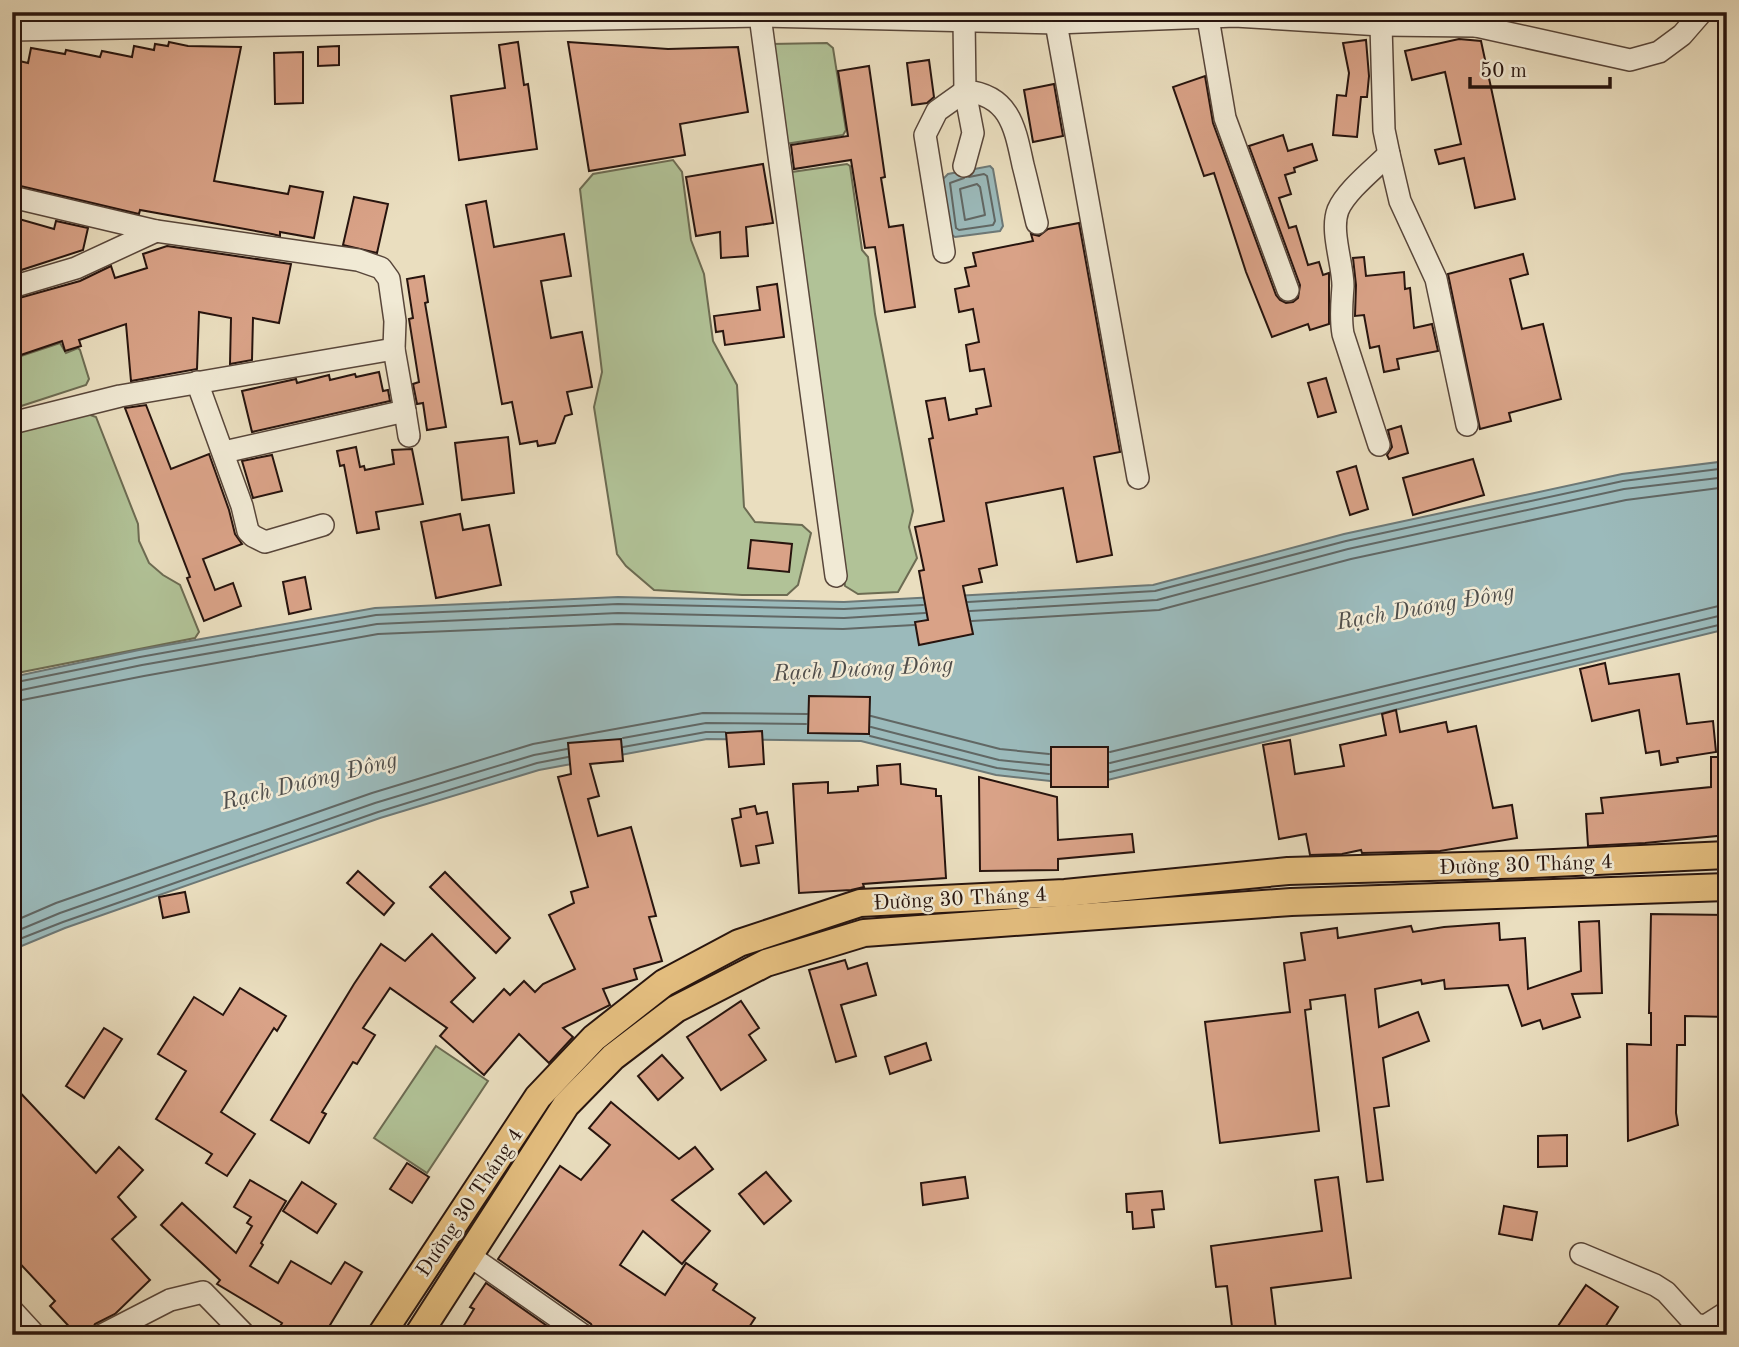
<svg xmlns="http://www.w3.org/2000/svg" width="1739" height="1347" viewBox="0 0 1739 1347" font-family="'Old Standard TT',serif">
  <rect width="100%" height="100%" fill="#eadebf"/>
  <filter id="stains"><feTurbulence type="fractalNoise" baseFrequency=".00286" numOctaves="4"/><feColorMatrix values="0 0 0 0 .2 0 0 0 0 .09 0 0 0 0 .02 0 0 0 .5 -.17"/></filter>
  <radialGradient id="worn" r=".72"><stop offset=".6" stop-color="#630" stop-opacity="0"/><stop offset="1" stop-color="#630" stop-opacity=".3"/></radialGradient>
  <g fill="#b1c297" stroke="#6c6b52" stroke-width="2">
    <polygon points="827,43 833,48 846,130 843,135 785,144 771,44"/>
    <polygon points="673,160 682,172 691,240 704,274 713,341 737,385 744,507 755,522 802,525 811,533 798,585 787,595 742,595 654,590 626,566 617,554 594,407 602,372 580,189 593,174"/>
    <polygon points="847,164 850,166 862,250 868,257 875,314 913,511 909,527 917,558 898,592 858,594 845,586 806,323 788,176 792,172"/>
    <polygon points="60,343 66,353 78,348 80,350 89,379 86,385 12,409 12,359"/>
    <polygon points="82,412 96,417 138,524 139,541 149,563 163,575 180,585 199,632 195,638 12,674 12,429"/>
    <polygon points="436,1046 488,1081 427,1173 374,1138"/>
  </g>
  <g fill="#9bbabb" stroke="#6d7876" stroke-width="2">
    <polygon points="990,166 993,169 1003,226 1000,231 955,237 949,233 943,179 948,174"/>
    <polygon points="1727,461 1727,629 1087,785 996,775 861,741 707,739 539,770 380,818 65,928 12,950 12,677 139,650 375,608 618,597 844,602 1153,585 1344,534 1622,474"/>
  </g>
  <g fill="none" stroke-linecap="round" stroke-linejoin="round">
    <g stroke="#616764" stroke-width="2">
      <polyline points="964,178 950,183 956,228 959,230 993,225 995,221 987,176 984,174 969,177"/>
      <polygon points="977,184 980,187 985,215 965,220 960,189"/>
      <polyline points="968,602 1155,591 1346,541 1623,481 1727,468"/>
      <polyline points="970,611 1157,600 1348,549 1624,489 1727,477"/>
      <polyline points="972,621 1159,610 1351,559 1626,500 1727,487"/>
      <polyline points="12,683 140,657 376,615 618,604 844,609 923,605"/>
      <polyline points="12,692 142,665 377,624 618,613 844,618 925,613"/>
      <polyline points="12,702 144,676 378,634 618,624 843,629 914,625"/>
      <polyline points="871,716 1000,749 1049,754"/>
      <polyline points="871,727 999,760 1049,765"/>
      <polyline points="870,736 997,768 1049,774"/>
      <polyline points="623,738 706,723 806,724"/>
      <polyline points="623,747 706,732 725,732"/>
      <polyline points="1110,752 1727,604"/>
      <polyline points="1110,763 1727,614"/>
      <polyline points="1110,772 1727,623"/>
      <polyline points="12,922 56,903 372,793 533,744 703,713 807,714"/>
      <polyline points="12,933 60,913 375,803 534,755 567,749"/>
      <polyline points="12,942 63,922 378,812 537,763 568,757"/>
    </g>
  </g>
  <g fill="#d9a287" stroke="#27140e" stroke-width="2">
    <polygon points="1459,39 1481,41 1515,199 1475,208 1464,158 1439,164 1435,150 1461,144 1445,72 1412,80 1405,51"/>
    <polygon points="1366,40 1369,76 1367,97 1361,97 1357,137 1333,135 1337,95 1346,96 1349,73 1343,43"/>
    <polygon points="169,42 188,46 241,47 214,181 288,194 290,186 323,192 314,238 280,232 280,236 272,234 140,210 139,214 12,184 20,140 12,139 12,65 15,65 15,60 28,63 31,48 65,54 66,50 100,57 102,51 132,57 134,46 154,50 155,44 168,46"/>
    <polygon points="518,42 524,85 528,84 537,149 459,160 451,96 505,88 499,45"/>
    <polygon points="568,42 668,49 738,47 748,112 680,124 685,155 589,171"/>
    <polygon points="339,46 339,65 318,66 318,47"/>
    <polygon points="303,52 303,103 275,104 274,53"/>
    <polygon points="929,60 934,97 927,103 912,105 907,63"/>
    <polygon points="869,66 885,177 881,178 889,227 903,225 915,307 885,312 875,247 865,248 851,160 794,169 791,145 848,136 838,71"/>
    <polygon points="1205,76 1213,123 1276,295 1280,300 1286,303 1293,302 1298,298 1300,285 1249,146 1283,135 1288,151 1312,144 1317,160 1294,168 1295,172 1285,175 1291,194 1279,198 1289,228 1296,226 1308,265 1319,262 1323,275 1329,273 1329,324 1310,330 1308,324 1272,337 1246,272 1214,173 1204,176 1173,87"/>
    <polygon points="1054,84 1063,136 1033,142 1024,90"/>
    <polygon points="763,164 773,223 746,227 748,256 721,258 720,232 696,236 686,177"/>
    <polygon points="354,197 388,204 377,253 343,245"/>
    <polygon points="486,201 494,247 564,234 571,276 541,281 551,338 582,332 592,387 567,392 572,414 565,416 555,443 538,446 537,441 520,444 512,402 502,404 466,205"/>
    <polygon points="12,217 54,229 56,221 88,228 83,250 12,273"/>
    <polygon points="1079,223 1120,452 1094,457 1112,555 1077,562 1063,488 986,503 997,565 979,569 982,582 963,586 973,634 919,645 915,622 928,620 919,571 924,570 915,527 944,521 929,439 933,438 926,401 945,398 949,420 977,414 976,409 991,406 984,369 970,371 966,345 979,342 973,309 959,312 955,289 969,286 965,268 976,266 973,253 1033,241 1031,234 1039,236 1048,229"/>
    <polygon points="167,246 291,264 279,323 253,318 252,360 230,364 231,318 199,312 197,369 131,381 126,324 79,340 81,346 65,351 62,341 12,358 12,300 80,281 111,266 115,278 147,268 143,254"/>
    <polygon points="1523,254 1528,274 1510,279 1522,329 1543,324 1561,399 1509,413 1511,421 1480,429 1448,274"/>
    <polygon points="1364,257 1366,276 1404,272 1405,289 1410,288 1414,328 1432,324 1438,351 1397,359 1399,369 1384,372 1379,346 1370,348 1364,315 1355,316 1356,285 1353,258"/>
    <polygon points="424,276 428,302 425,303 446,427 427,430 423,403 417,404 413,384 419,382 409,319 413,318 407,279"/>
    <polygon points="777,284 784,337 725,345 723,331 716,332 714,316 760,310 757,287"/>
    <polygon points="379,372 383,391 388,390 390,401 252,432 242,391 296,379 297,383 329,375 330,380 355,374 356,377"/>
    <polygon points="1326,378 1336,412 1318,417 1308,383"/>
    <polygon points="146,405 171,469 209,454 229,510 235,534 242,544 203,559 215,590 233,583 241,606 204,621 187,578 190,577 125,408"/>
    <polygon points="1401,426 1408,453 1389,459 1387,455 1392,447 1388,430"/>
    <polygon points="508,437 514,493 462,500 455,443"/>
    <polygon points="356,447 360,467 364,466 365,470 394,464 392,450 412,449 423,504 376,512 379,529 357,533 344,465 340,466 337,451"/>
    <polygon points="272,455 282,491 253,498 242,461"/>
    <polygon points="1473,459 1484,495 1413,515 1403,478"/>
    <polygon points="1356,466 1368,509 1350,515 1337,472"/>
    <polygon points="460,514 463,530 489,525 501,585 436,598 421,522"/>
    <polygon points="751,540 792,544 789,572 748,568"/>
    <polygon points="305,577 311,609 289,614 283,582"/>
    <polygon points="1605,663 1609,684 1679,674 1687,724 1713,721 1716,752 1677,758 1678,762 1661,765 1659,751 1646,753 1639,710 1592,721 1580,669"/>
    <polygon points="809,696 870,697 869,734 808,733"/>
    <polygon points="1396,710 1400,732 1446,722 1448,732 1476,726 1493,808 1512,805 1517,838 1440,851 1362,853 1361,850 1342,854 1310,855 1306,834 1279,839 1263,745 1290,740 1295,774 1344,766 1340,745 1386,735 1382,714"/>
    <polygon points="762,731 764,764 729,767 726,733"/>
    <polygon points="621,739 623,761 590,764 599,796 588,799 598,836 631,827 656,916 649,917 662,961 634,969 637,979 603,989 610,1005 563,1028 573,1037 549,1063 519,1034 484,1075 440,1036 447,1028 390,988 363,1028 375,1035 357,1064 353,1062 322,1112 326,1114 309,1143 271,1120 354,984 381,944 405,961 432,934 475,978 451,1002 473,1022 504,989 510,995 524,981 535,992 543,984 575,969 549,915 574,903 571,892 588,887 558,777 571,774 568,743"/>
    <rect x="1051" y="747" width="57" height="40"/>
    <polygon points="1711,757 1727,757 1727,835 1645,843 1588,846 1586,814 1603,813 1601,798 1711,787"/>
    <polygon points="900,764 901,784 936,789 936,796 941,796 946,878 863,884 864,887 851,890 799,893 793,784 828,782 828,793 858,791 858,787 878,785 877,766"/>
    <polygon points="979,777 1057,797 1058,840 1132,834 1134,852 1058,859 1058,870 980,871"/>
    <polygon points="755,806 757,814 767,812 773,843 756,846 759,863 741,866 732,819 741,817 740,809"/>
    <polygon points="358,871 394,903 384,915 347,883"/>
    <polygon points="445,872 510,938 496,953 430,887"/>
    <polygon points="185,892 189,912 163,918 159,897"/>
    <polygon points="1651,914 1727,915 1727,1017 1685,1016 1685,1045 1677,1045 1676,1113 1678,1125 1628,1141 1627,1044 1651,1045 1651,1013 1649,1013"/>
    <polygon points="1599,921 1602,993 1572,994 1580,1017 1543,1029 1540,1020 1522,1026 1508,985 1445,989 1444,980 1422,984 1421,980 1375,989 1379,1027 1418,1012 1429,1041 1383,1058 1389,1106 1374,1108 1383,1180 1367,1182 1345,995 1310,1000 1311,1009 1305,1010 1319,1131 1220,1143 1205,1022 1290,1012 1284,963 1305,960 1301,933 1337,928 1338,938 1411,926 1413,932 1444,927 1499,923 1500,940 1525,938 1528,989 1581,971 1579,922"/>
    <polygon points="845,960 848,969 867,963 876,995 841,1005 856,1056 836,1062 809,970"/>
    <polygon points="240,988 286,1016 277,1031 274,1028 221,1112 255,1134 227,1176 206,1163 212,1154 156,1119 186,1071 158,1054 194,997 223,1015"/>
    <polygon points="741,1001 759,1028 749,1035 766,1060 721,1090 687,1037"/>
    <polygon points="104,1028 122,1039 84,1098 66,1086"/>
    <polygon points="926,1043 931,1060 890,1074 885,1057"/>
    <polygon points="662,1055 683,1078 658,1100 638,1076"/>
    <polygon points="12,1084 96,1173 119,1147 143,1170 118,1197 136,1217 112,1239 150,1280 115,1314 95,1324 89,1335 77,1335 50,1306 55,1301 12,1255"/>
    <polygon points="611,1102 679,1159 695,1147 713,1169 672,1200 710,1231 682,1264 643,1231 620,1265 665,1295 686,1263 717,1284 713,1290 755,1318 744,1335 596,1335 591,1324 498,1259 560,1166 581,1180 610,1145 589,1128"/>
    <polygon points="1567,1135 1567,1166 1538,1167 1538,1136"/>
    <polygon points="407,1163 429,1177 412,1203 390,1189"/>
    <polygon points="766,1172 791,1201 764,1224 739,1194"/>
    <polygon points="965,1177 968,1198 923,1205 921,1183"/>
    <polygon points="1338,1177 1351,1278 1271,1288 1276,1329 1266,1330 1267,1335 1233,1335 1227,1286 1216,1287 1211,1246 1322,1231 1315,1180"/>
    <polygon points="250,1180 286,1201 261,1243 263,1245 250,1266 278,1283 291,1261 331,1284 345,1262 362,1272 324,1335 275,1335 282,1323 217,1284 220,1280 161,1225 182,1203 236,1253 252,1226 247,1223 251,1217 234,1207"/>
    <polygon points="302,1182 336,1204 317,1233 283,1211"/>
    <polygon points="1162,1191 1164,1209 1152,1210 1154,1227 1133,1229 1132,1212 1127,1212 1126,1194"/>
    <polygon points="1504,1206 1537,1212 1532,1240 1499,1234"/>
    <polygon points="486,1283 560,1335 458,1335 474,1309 470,1307"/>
    <polygon points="1586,1285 1618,1307 1600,1335 1570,1335 1558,1326"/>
  </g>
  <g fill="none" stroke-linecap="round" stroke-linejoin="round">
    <defs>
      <g id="minor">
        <polyline points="760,16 836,576"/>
        <polyline points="1208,18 1225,118 1288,290"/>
        <path d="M964 19 965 91C1010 95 1015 128 1023 165 1028 184 1032 203 1037 223"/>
        <polyline points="1056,23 1138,478"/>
        <polyline points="1381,25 1384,130 1389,154 1400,201 1436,279 1467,425"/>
        <polyline points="1476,26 1630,60 1659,52 1682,35 1702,12"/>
        <polyline points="12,30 760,16 1056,23 1235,16 1381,25 1476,26 1501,12"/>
        <polyline points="12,197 156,231 358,260 381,268 389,279 395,321 394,349 405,411 224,452"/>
        <polyline points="944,252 925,135 937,111 965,91 973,133 964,166"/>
        <polyline points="12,287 76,268 156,231"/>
        <polyline points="197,382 242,506 248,531 253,536 265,542 323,525"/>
        <polyline points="405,411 409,436"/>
        <polyline points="12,423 120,396 394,349"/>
        <path d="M1379 445 1343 334C1340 317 1342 302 1343 286 1343 264 1330 231 1338 210 1346 191 1374 169 1389 154"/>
        <polyline points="1581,1254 1655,1285 1666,1292 1695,1324 1705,1326 1727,1312"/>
        <polyline points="470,1256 583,1335"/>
        <polyline points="12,1310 35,1335"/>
        <polyline points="102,1335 170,1300 203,1292 245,1335"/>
      </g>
      <g id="major">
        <polyline points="381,1335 538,1097 594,1038 664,983 739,943 860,903 1065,893 1288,871 1532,864 1727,855"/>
        <polyline points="418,1335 566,1105 613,1057 676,1009 766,963 864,933 1291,902 1727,887"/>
      </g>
    </defs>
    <use href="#minor" stroke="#58463a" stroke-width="24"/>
    <use href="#major" stroke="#27140e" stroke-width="30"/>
    <use href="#minor" stroke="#f1ead5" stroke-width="21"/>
    <use href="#major" stroke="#e5bf80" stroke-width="26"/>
  </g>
  <g text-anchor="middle" stroke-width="5" stroke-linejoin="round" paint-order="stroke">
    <g font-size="21" fill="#27140e" stroke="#f1ead5">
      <text transform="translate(1526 864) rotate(-2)" y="7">Đường 30 Tháng 4</text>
      <text transform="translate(960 898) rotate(-3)" y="7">Đường 30 Tháng 4</text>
      <text transform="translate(469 1202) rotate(-56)" y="7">Đường 30 Tháng 4</text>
    </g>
    <g font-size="23" font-style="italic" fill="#504e4b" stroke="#f1ead5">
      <text transform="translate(1425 606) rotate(-10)" y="8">Rạch Dương Đông</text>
      <text transform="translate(863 668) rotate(-3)" y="8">Rạch Dương Đông</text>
      <text transform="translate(309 780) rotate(-14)" y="8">Rạch Dương Đông</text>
    </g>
  </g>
  <rect width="1739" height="1347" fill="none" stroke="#eadebf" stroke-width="42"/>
  <rect x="14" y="14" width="1711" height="1319" fill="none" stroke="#27140e" stroke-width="3.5"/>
  <rect x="21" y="21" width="1697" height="1305" fill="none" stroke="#27140e" stroke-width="2"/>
  <path d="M1470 77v10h140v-10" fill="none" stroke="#27140e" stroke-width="3.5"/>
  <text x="1480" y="77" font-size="21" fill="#27140e" stroke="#f1ead5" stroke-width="5" paint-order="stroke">50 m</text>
  <rect width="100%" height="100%" filter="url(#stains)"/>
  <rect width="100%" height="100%" fill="url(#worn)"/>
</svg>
